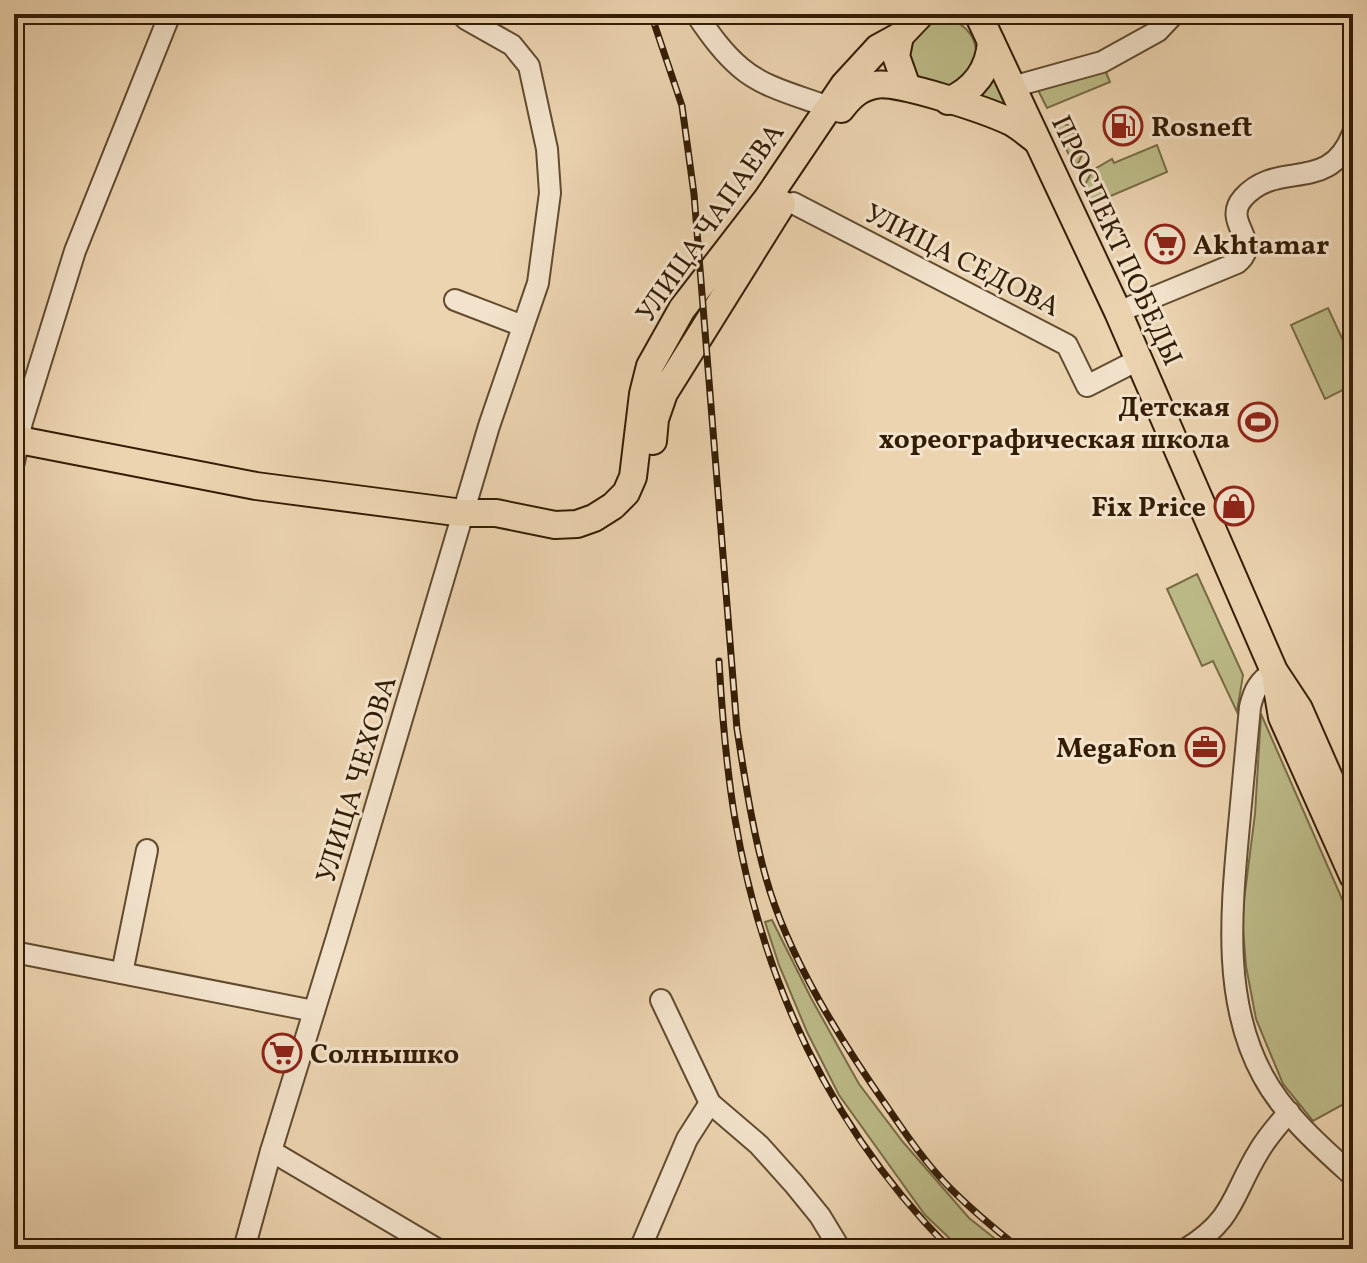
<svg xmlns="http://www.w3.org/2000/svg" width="1367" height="1263" viewBox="0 0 1367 1263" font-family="Vollkorn,serif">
  <rect width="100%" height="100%" fill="#ecd4b0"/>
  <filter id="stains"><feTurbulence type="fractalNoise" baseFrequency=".0025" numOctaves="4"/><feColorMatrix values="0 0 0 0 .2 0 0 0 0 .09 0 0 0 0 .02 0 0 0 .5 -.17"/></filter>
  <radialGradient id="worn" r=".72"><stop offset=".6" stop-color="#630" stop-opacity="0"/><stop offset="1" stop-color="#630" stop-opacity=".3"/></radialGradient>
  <g fill="#bcbb88" stroke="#786c46" stroke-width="2">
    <circle cx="942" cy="53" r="34"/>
    <polygon points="1103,65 1110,82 1047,108 1034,82"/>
    <polygon points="992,79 995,80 1007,110 972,97"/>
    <polygon points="1061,123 1071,126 1082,155 1078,164 1073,163 1056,128"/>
    <polygon points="1157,145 1167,172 1092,204 1084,186 1093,170 1112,159 1114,163"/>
    <polygon points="1328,308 1353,362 1353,385 1325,399 1291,325"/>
    <polygon points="1197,574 1243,675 1237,712 1213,661 1202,666 1167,589"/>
    <polygon points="1261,714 1353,924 1353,1099 1313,1121 1283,1084 1256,1019 1246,966 1242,916 1255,814"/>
    <polygon points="772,920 811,998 859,1084 903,1142 969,1218 1008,1249 961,1249 925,1215 839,1095 807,1032 779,965 765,922"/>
  </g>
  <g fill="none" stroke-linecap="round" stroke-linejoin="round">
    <defs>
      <g id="minor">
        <path d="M696 14C709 33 723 53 741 68 764 88 800 96 828 107"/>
        <polyline points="1012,87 1102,62 1158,31 1174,14"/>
        <polyline points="793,203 1067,345 1087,386 1138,360"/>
        <polyline points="455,300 523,326"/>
        <path d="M1118 312 1237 263C1264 241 1221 223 1243 198 1278 158 1329 196 1353 133"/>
        <polyline points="14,462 22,422 75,251 170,14"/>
        <path d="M1274 671C1259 681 1254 690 1250 707 1246 750 1242 793 1238 836 1231 915 1223 1003 1263 1076 1284 1115 1321 1147 1353 1176"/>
        <polyline points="14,952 314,1011"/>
        <polyline points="122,973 147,850"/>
        <polyline points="661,1000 710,1103 759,1145 794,1184 820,1216 840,1249"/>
        <polyline points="271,1151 437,1249"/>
        <polyline points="244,1249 271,1151 337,937 489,426 538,283 550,193 547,149 529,66 512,45 466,19 461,14"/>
        <polyline points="640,1249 687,1139 710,1103"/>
        <path d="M1186 1249C1235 1219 1232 1195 1259 1151 1267 1137 1278 1125 1289 1112"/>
      </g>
      <g id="major">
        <polyline points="978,14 1118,312 1274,671 1299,709 1353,832"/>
        <polyline points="900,36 896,56 907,87"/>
        <path d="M948 101C974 90 989 70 991 42"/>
        <path d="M841 109C850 97 859 88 875 85 897 80 988 111 1011 122 1020 127 1028 134 1036 140"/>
        <polyline points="14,439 256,486 463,513 496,513 555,525 577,524 594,518 613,506 626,493 633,477 643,394 650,366 682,309 767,199 844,85 878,48 900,36 921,14"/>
        <polyline points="653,441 655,419 664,393 782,204"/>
        <polyline points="1276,682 1282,717 1353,876"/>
      </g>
    </defs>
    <use href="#minor" stroke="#624b2f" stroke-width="24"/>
    <use href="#major" stroke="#341d04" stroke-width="30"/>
    <use href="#minor" stroke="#f3e3cc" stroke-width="20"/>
    <use href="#major" stroke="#ecd4b0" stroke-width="26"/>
    <defs>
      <g id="rail">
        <path d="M651 14 682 106 694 194 737 729C745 779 752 829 766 878 788 957 841 1041 888 1108 907 1136 927 1165 951 1189 973 1211 996 1230 1020 1249"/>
        <path d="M719 661C722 713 726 766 735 819 763 984 831 1129 950 1249"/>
      </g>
    </defs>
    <use href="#rail" stroke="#341d04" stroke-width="7"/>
    <use href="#rail" stroke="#f3e3cc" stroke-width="4" stroke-dasharray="12" stroke-linecap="butt"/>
  </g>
  <defs>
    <symbol id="fuel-ring" viewBox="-11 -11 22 22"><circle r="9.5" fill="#f3e3cc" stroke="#8f2418" stroke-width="1.5"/><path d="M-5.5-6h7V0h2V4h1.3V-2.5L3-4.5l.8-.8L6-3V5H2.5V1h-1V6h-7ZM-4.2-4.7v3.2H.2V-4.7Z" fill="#8f2418"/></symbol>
    <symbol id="supermarket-ring" viewBox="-11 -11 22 22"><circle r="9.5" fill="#f3e3cc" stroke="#8f2418" stroke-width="1.5"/><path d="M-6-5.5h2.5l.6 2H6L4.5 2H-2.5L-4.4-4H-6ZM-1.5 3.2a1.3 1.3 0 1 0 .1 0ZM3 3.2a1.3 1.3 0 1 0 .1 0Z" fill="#8f2418"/></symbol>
    <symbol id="stadium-ring" viewBox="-11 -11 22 22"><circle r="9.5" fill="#f3e3cc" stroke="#8f2418" stroke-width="1.5"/><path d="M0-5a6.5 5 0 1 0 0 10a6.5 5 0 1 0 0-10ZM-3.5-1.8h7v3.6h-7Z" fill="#8f2418"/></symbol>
    <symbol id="shop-ring" viewBox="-11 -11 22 22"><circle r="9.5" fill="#f3e3cc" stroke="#8f2418" stroke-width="1.5"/><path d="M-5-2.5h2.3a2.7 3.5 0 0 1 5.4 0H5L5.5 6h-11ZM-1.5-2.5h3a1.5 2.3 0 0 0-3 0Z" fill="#8f2418"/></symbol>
    <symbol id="office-ring" viewBox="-11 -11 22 22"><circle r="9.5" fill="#f3e3cc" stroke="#8f2418" stroke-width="1.5"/><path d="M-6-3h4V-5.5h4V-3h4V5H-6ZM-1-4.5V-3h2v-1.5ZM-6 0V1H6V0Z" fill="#8f2418"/></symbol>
  </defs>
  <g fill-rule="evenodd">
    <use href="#fuel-ring" x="1101" y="104" width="44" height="44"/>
    <use href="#supermarket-ring" x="1143" y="222" width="44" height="44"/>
    <use href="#stadium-ring" x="1236" y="400" width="44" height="44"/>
    <use href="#shop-ring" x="1212" y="484" width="44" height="44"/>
    <use href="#office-ring" x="1183" y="725" width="44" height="44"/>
    <use href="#supermarket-ring" x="260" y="1031" width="44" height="44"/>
  </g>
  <g text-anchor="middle" stroke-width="6" stroke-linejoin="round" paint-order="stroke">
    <g font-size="28" font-weight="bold" fill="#341d04" stroke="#f3e3cc" text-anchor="start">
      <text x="1151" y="136">Rosneft</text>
      <text x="1193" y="254">Akhtamar</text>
      <text x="1230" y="416" text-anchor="end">Детская<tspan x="1230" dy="32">хореографическая школа</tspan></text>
      <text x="1206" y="516" text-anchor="end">Fix Price</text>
      <text x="1177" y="757" text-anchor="end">MegaFon</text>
      <text x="310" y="1063">Солнышко</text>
    </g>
    <g font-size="28" fill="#341d04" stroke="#f3e3cc">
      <text transform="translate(709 222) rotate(-55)" y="10">УЛИЦА ЧАПАЕВА</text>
      <text transform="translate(1118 240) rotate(65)" y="10">ПРОСПЕКТ ПОБЕДЫ</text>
      <text transform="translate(963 259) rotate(27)" y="10">УЛИЦА СЕДОВА</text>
      <text transform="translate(355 779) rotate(-73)" y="10">УЛИЦА ЧЕХОВА</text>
    </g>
  </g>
  <rect width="1367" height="1263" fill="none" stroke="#ecd4b0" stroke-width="48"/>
  <rect x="16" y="16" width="1335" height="1231" fill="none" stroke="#341d04" stroke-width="4"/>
  <rect x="24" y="24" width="1319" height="1215" fill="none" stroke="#341d04" stroke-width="2"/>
  <rect width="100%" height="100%" filter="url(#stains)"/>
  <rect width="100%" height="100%" fill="url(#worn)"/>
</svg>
